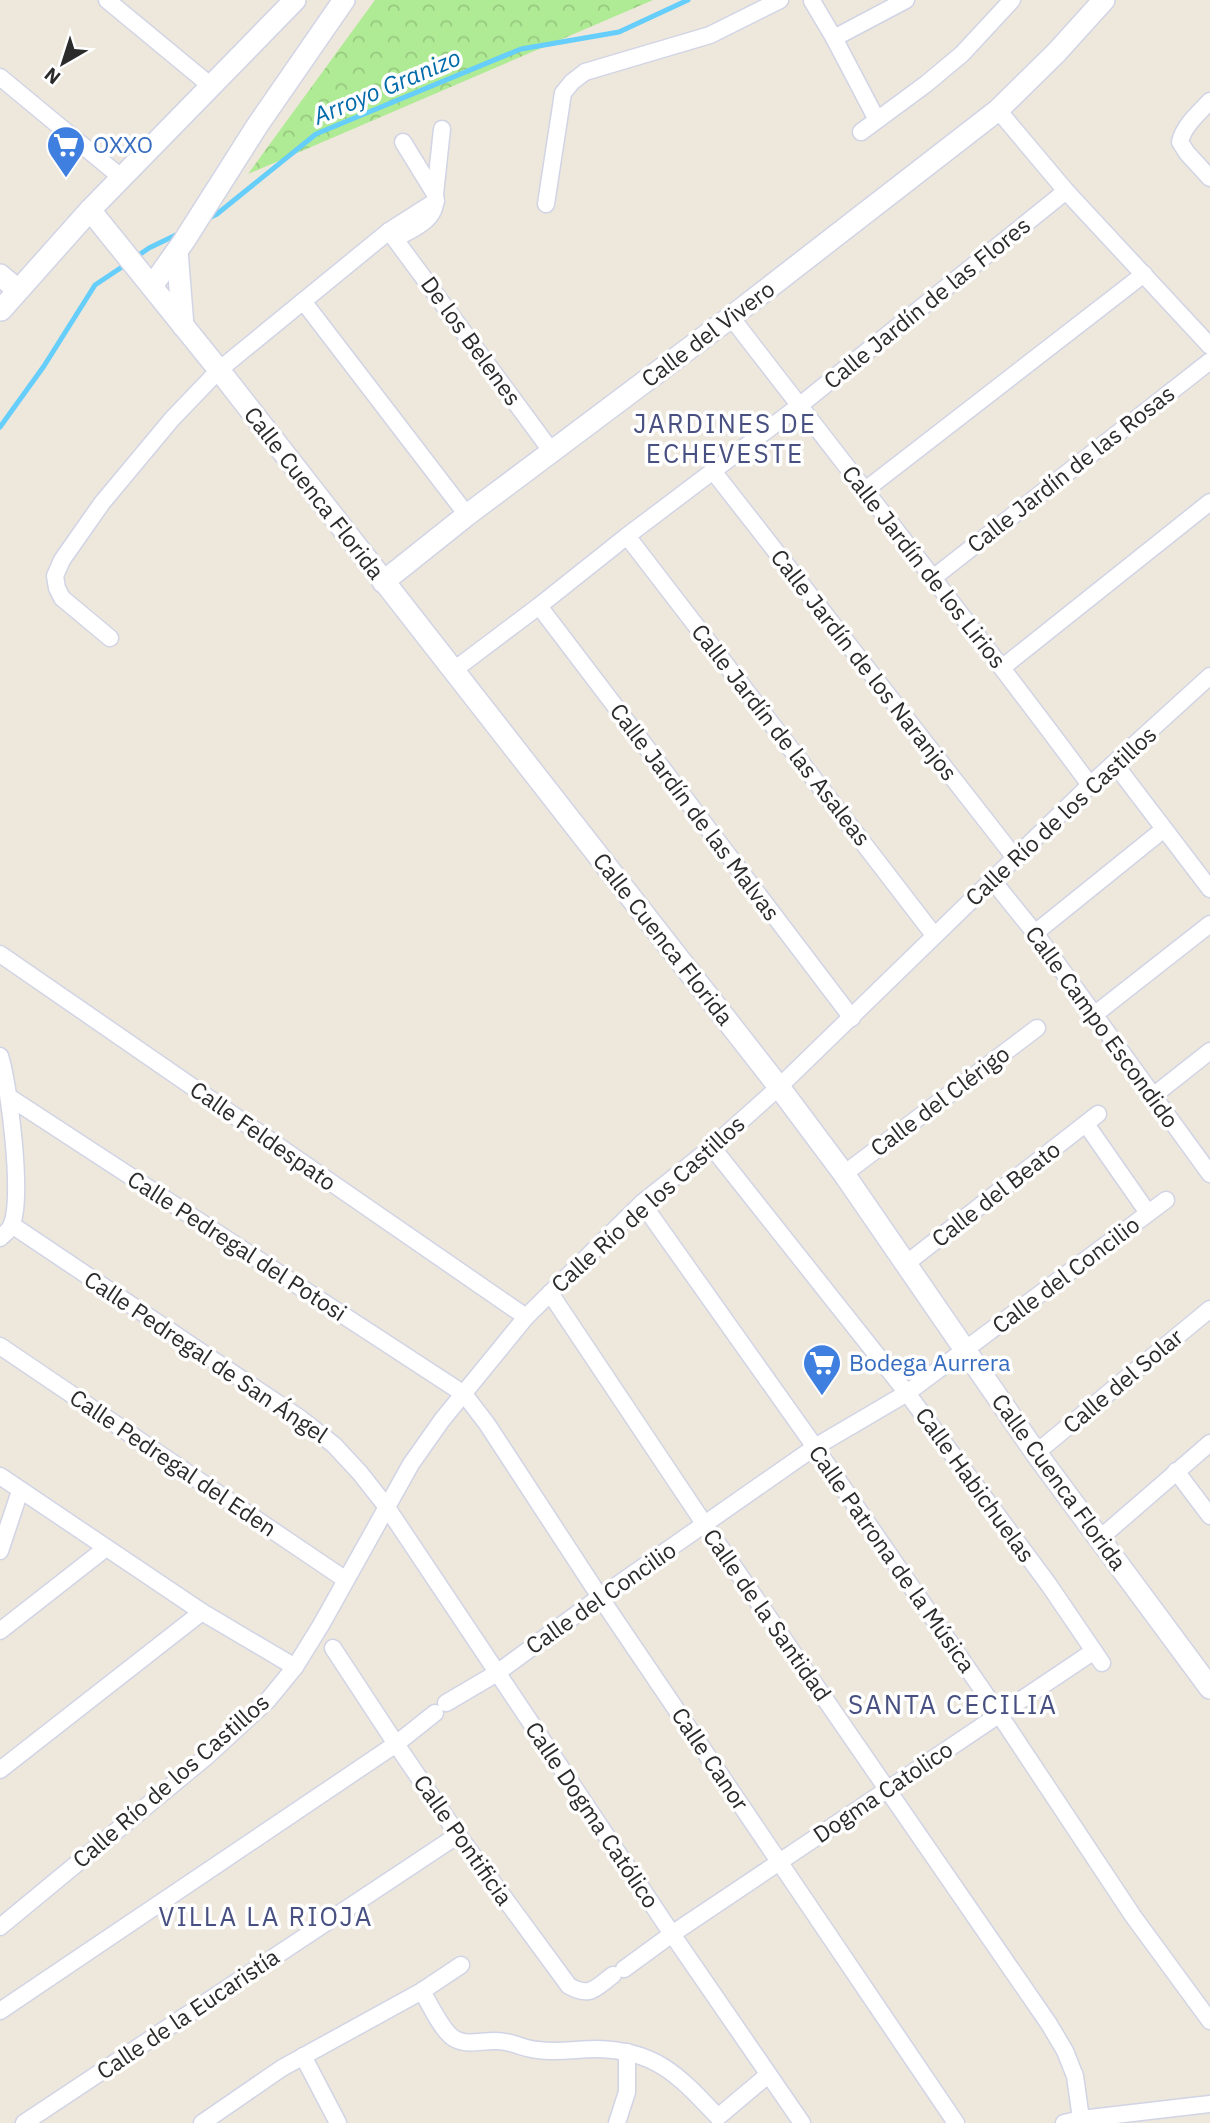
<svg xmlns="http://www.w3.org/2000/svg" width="1210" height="2123" viewBox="0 0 1210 2123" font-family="'IBM Plex Sans',sans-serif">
  <defs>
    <pattern id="park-crowns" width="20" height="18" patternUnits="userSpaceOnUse" patternTransform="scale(1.75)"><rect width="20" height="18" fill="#afea94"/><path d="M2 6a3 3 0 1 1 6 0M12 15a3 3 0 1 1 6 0" fill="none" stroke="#97c980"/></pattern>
  </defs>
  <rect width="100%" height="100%" fill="#eee7dc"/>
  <polygon fill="url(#park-crowns)" points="375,0 653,0 248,174"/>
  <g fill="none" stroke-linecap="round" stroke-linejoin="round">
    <g stroke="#66cefa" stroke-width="5">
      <polyline points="207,219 217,214 316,134 521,49 619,32 688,0"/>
      <polyline points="136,257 149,248 180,233"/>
      <polyline points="0,427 44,366 95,285 125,265"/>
    </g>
    <defs>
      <g id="minor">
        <polyline points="107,0 211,86"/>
        <polyline points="812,1 834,38 877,120"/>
        <polyline points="834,38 906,0"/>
        <polyline points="0,77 122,178"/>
        <path d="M1210 101C1198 114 1184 125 1180 142L1187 153 1210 178"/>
        <polyline points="998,110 1066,191 1210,346"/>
        <polyline points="861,132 926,84 962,54 1012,0"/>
        <polyline points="435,194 442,129"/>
        <polyline points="546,204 563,93 572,82 585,72 710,35 780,0"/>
        <polyline points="389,231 552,452"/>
        <path d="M396 238C415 228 439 219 435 194L403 142"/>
        <polyline points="303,301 467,515"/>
        <path d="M731 317C851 473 973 627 1090 785"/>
        <polyline points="713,471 1016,859"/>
        <polyline points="864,491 1144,274"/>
        <polyline points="627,536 934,935"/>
        <polyline points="933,578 1210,361"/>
        <polyline points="539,606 852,1018"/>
        <polyline points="110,638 62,598 57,588 55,576 62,560 102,503 172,419 219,370 389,231 436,201"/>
        <polyline points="1003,667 1210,502"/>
        <polyline points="454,670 539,606 627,536 799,406 1066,191"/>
        <polyline points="1114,763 1210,889"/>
        <polyline points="993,881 1035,933 1210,1174"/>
        <polyline points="1035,933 1164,829"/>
        <polyline points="0,954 526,1317"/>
        <polyline points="1094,1015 1210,924"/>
        <path d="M0 1056C9 1084 24 1201 11 1226 9 1231 4 1234 0 1238"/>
        <polyline points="1153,1096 1210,1051"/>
        <polyline points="9,1097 464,1394 487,1424 600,1597 956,2123"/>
        <polyline points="1086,1124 1148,1213"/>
        <polyline points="712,1147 907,1393 1049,1585 1102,1663"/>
        <polyline points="844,1174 1037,1028"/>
        <polyline points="642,1203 815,1447 999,1714 1133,1916 1210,2021"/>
        <polyline points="12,1225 301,1419 334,1445 360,1473 386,1506 672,1934 802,2123"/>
        <polyline points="907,1263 1098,1114"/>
        <polyline points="550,1293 705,1525 1049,2024 1065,2051 1075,2076 1081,2119"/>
        <polyline points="0,1346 346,1580"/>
        <polyline points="1036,1453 1210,1309"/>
        <polyline points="1176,1471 1210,1516"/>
        <polyline points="0,1476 202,1612 295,1667"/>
        <polyline points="1099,1539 1210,1443"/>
        <polyline points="0,1551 20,1491"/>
        <polyline points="0,1631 106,1548"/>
        <path d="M333 1648 396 1744 458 1835 569 1986C591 1998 595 1988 613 1975"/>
        <polyline points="446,1703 497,1673 600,1597 815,1447 907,1393 1166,1200"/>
        <polyline points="0,1770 202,1612"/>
        <polyline points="0,1927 206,1757 268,1700 295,1667 321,1625 411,1464 442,1420 526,1317 642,1203 712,1147 779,1087 1090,785 1210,676"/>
        <polyline points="624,1969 672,1934 1094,1651"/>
        <path d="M422 1991C429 2003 443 2033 455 2039 468 2046 483 2040 497 2041 511 2041 524 2049 538 2050 558 2053 578 2049 597 2049 657 2050 680 2077 718 2117L768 2075"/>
        <polyline points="0,2011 396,1744 435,1713"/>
        <polyline points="303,2056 338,2123"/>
        <polyline points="24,2123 458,1835"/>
        <polyline points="202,2123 282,2068 422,1991 461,1965"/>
        <polyline points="617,2123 627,2092 627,2052"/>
        <polyline points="1064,2123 1081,2119 1210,2104"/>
      </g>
      <g id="tertiary">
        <polyline points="90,210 219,370 779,1087 844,1174 1036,1453 1210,1688"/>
        <polyline points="177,251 183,326"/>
        <polyline points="0,275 18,290"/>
        <polyline points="152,286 184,241 257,126 344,0"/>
        <polyline points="0,309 1,310 90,210 295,0"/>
        <polyline points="383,582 467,515 731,317 998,110 1056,53 1104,0"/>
      </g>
    </defs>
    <use href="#minor" stroke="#d1d4e5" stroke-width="19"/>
    <use href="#tertiary" stroke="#d1d4e5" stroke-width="24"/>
    <use href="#minor" stroke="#fff" stroke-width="16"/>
    <use href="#tertiary" stroke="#fff" stroke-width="21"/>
  </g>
  <defs>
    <symbol id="supermarket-pin" viewBox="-11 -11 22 30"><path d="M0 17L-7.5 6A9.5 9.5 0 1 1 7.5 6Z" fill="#3f7fe0" stroke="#fff"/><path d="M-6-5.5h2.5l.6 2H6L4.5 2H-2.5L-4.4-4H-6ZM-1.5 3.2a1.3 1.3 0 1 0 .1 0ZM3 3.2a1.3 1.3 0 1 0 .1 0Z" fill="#fff"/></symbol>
  </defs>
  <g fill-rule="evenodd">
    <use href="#supermarket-pin" x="44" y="123" width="44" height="60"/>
    <use href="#supermarket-pin" x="800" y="1341" width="44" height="60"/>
  </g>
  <g text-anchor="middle" stroke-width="7" stroke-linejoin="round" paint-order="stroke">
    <g font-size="23" fill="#366cbe" stroke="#fff" text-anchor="start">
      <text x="93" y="153">OXXO</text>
      <text x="849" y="1371">Bodega Aurrera</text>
    </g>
    <g font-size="23" fill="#2b2b2b" stroke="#fff">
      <text transform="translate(927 303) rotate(-39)" y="8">Calle Jardín de las Flores</text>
      <text transform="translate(708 334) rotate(-37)" y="8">Calle del Vivero</text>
      <text transform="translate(471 341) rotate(54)" y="8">De los Belenes</text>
      <text transform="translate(1071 469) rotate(-38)" y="8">Calle Jardín de las Rosas</text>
      <text transform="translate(314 493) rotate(52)" y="8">Calle Cuenca Florida</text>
      <text transform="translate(924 567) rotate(52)" y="8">Calle Jardín de los Lirios</text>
      <text transform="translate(864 665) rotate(52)" y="8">Calle Jardín de los Naranjos</text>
      <text transform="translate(781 735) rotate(52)" y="8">Calle Jardín de las Asaleas</text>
      <text transform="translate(695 812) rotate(53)" y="8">Calle Jardín de las Malvas</text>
      <text transform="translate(1061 816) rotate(-43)" y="8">Calle Río de los Castillos</text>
      <text transform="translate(663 939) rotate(52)" y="8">Calle Cuenca Florida</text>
      <text transform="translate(1102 1027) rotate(54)" y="8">Calle Campo Escondido</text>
      <text transform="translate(940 1101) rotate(-37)" y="8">Calle del Clérigo</text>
      <text transform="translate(263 1136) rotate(35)" y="8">Calle Feldespato</text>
      <text transform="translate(996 1194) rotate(-38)" y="8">Calle del Beato</text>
      <text transform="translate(648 1204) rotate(-42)" y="8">Calle Río de los Castillos</text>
      <text transform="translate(237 1246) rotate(33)" y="8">Calle Pedregal del Potosi</text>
      <text transform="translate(1066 1275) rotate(-37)" y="8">Calle del Concilio</text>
      <text transform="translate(206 1357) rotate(34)" y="8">Calle Pedregal de San Ángel</text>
      <text transform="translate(1123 1381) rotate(-40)" y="8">Calle del Solar</text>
      <text transform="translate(173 1463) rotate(34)" y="8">Calle Pedregal del Eden</text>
      <text transform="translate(1059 1482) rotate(54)" y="8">Calle Cuenca Florida</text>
      <text transform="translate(975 1485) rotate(54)" y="8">Calle Habichuelas</text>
      <text transform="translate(892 1559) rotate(55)" y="8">Calle Patrona de la Música</text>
      <text transform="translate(601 1598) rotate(-35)" y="8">Calle del Concilio</text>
      <text transform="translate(767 1615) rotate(55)" y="8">Calle de la Santidad</text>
      <text transform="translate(710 1759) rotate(56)" y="8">Calle Canor</text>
      <text transform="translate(171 1781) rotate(-41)" y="8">Calle Río de los Castillos</text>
      <text transform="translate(883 1792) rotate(-34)" y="8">Dogma Catolico</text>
      <text transform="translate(592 1815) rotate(56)" y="8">Calle Dogma Católico</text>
      <text transform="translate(463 1840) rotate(55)" y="8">Calle Pontificia</text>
      <text transform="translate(188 2014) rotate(-34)" y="8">Calle de la Eucaristía</text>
    </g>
    <g font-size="24" font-style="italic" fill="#016baa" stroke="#fff">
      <text transform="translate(387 87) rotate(-23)" y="8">Arroyo Granizo</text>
    </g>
    <g font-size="26" letter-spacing="2" fill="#475081" stroke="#fff">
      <text x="725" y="433">JARDINES DE<tspan x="725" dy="30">ECHEVESTE</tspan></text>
      <text x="953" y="1714">SANTA CECILIA</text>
      <text x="266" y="1926">VILLA LA RIOJA</text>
    </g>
  </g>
  <g transform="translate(63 63) rotate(219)" stroke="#ffffff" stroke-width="5" paint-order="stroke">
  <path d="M0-5L12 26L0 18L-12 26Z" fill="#2b2b2b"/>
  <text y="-10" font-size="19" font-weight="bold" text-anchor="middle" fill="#2b2b2b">N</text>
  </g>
</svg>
